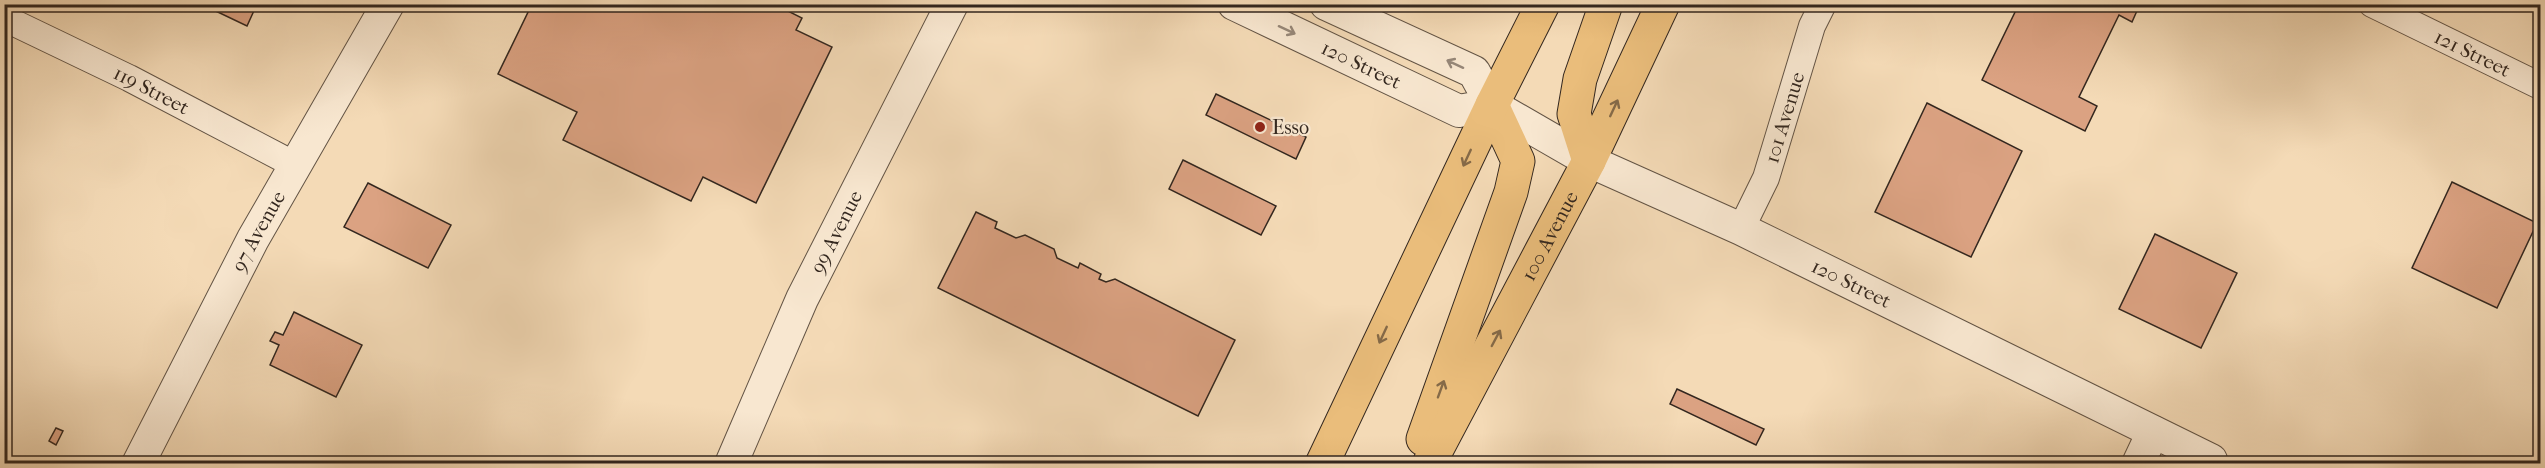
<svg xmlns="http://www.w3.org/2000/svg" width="2545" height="468" viewBox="0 0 2545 468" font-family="'IM FELL French Canon',serif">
  <rect width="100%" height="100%" fill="#f4dab6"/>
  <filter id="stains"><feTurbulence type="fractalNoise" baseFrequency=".00333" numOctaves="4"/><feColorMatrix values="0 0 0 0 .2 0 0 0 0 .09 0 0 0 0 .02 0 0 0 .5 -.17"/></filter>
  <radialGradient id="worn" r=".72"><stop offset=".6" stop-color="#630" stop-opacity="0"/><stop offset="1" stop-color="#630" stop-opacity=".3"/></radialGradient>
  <g fill="#dba282" stroke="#33271f" stroke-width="1.5">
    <polygon points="201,4 257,4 247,26"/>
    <polygon points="532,4 774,4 802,18 796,30 832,47 756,203 703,177 691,201 563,140 577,112 498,74"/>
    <polygon points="2019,4 2140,4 2132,22 2119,15 2079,97 2097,106 2085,131 1982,80"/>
    <polygon points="1216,94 1306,137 1296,159 1206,115"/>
    <polygon points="1927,103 2022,151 1971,257 1875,212"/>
    <polygon points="1183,160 1276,206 1261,235 1169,189"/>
    <polygon points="2452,182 2537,223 2497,308 2412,268"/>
    <polygon points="368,183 451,225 428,268 344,227"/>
    <polygon points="976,212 997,222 995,228 1016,238 1025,235 1054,249 1057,258 1078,268 1080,263 1101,274 1099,279 1106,282 1115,279 1235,340 1198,416 938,288"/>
    <polygon points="2155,234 2237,273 2201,348 2119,309"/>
    <polygon points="294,312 362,345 336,397 270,365 279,345 270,341 275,332 283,335"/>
    <polygon points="1677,389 1764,429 1756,445 1670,404"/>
    <polygon points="56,428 63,431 56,445 49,441"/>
  </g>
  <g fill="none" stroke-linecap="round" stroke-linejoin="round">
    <defs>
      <g id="minor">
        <path id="s1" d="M2372 4 2540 86"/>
        <path id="s2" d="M4 18 129 78 295 165"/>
        <path id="s3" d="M1741 229 1766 178 1812 26 1823 4"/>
      </g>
      <g id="tertiary">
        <path id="s4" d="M1234 4 1459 111 1492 105"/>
        <path id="s5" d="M1326 4 1474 72 1492 105 1589 161 1741 229 2211 460"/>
        <path id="s6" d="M138 464 253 239 388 4"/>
        <path id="s7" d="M731 464 802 299 952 4"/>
        <polyline points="2138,464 2153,432"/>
      </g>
      <g id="primary">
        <polyline points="1589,161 1574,114 1580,79 1606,4"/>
        <polyline points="1423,439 1511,192 1518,161 1492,105"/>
        <polyline points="1322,464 1492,105 1543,4"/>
        <path id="s8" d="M1429 464 1589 161 1663 4"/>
      </g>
    </defs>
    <use href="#minor" stroke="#635445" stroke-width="28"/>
    <use href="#tertiary" stroke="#635445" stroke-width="34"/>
    <use href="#primary" stroke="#33271f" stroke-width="35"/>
    <use href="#minor" stroke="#f8e7d0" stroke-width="26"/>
    <use href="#tertiary" stroke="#f8e7d0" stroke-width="32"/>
    <use href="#primary" stroke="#eabd7b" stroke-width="33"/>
  </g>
  <defs><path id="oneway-shaft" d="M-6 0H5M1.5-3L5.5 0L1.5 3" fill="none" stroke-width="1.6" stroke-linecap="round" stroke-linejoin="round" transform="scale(1.5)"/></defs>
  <g stroke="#968778">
    <use href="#oneway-shaft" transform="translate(1287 30) rotate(25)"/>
    <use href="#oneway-shaft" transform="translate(1455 64) rotate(-155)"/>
  </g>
  <g stroke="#856a48">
    <use href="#oneway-shaft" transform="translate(1614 108) rotate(-65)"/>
    <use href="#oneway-shaft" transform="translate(1467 158) rotate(115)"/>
    <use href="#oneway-shaft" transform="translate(1383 335) rotate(115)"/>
    <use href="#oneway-shaft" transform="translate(1496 338) rotate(-62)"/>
    <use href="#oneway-shaft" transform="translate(1441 389) rotate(-70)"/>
  </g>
  <circle fill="#8f2418" stroke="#f8e7d0" stroke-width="2" cx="1260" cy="127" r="6"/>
  <g text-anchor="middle" stroke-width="4.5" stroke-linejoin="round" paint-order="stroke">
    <g font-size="20" fill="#33271f" stroke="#f8e7d0">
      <text dy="7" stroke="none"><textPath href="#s1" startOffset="112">121 Street</textPath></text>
      <text dy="7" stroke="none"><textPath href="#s4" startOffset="141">120 Street</textPath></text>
      <text dy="7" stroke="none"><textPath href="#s2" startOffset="164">119 Street</textPath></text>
      <text dy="7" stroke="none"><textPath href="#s3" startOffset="120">101 Avenue</textPath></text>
      <text dy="7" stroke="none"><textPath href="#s6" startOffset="262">97 Avenue</textPath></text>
      <text dy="7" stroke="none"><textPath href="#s7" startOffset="255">99 Avenue</textPath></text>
      <text dy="7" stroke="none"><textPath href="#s8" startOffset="258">100 Avenue</textPath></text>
      <text dy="7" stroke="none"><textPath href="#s5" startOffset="602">120 Street</textPath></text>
    </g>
    <g font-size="20" fill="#33271f" stroke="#f8e7d0" text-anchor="start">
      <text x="1272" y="134">Esso</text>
    </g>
  </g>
  <rect width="2545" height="468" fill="none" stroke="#f4dab6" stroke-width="24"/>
  <rect x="6" y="6" width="2533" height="456" fill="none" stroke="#33271f" stroke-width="3"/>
  <rect x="12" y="12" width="2521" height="444" fill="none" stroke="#33271f" stroke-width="1.5"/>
  <rect width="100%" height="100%" filter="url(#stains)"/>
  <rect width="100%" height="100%" fill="url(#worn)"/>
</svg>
